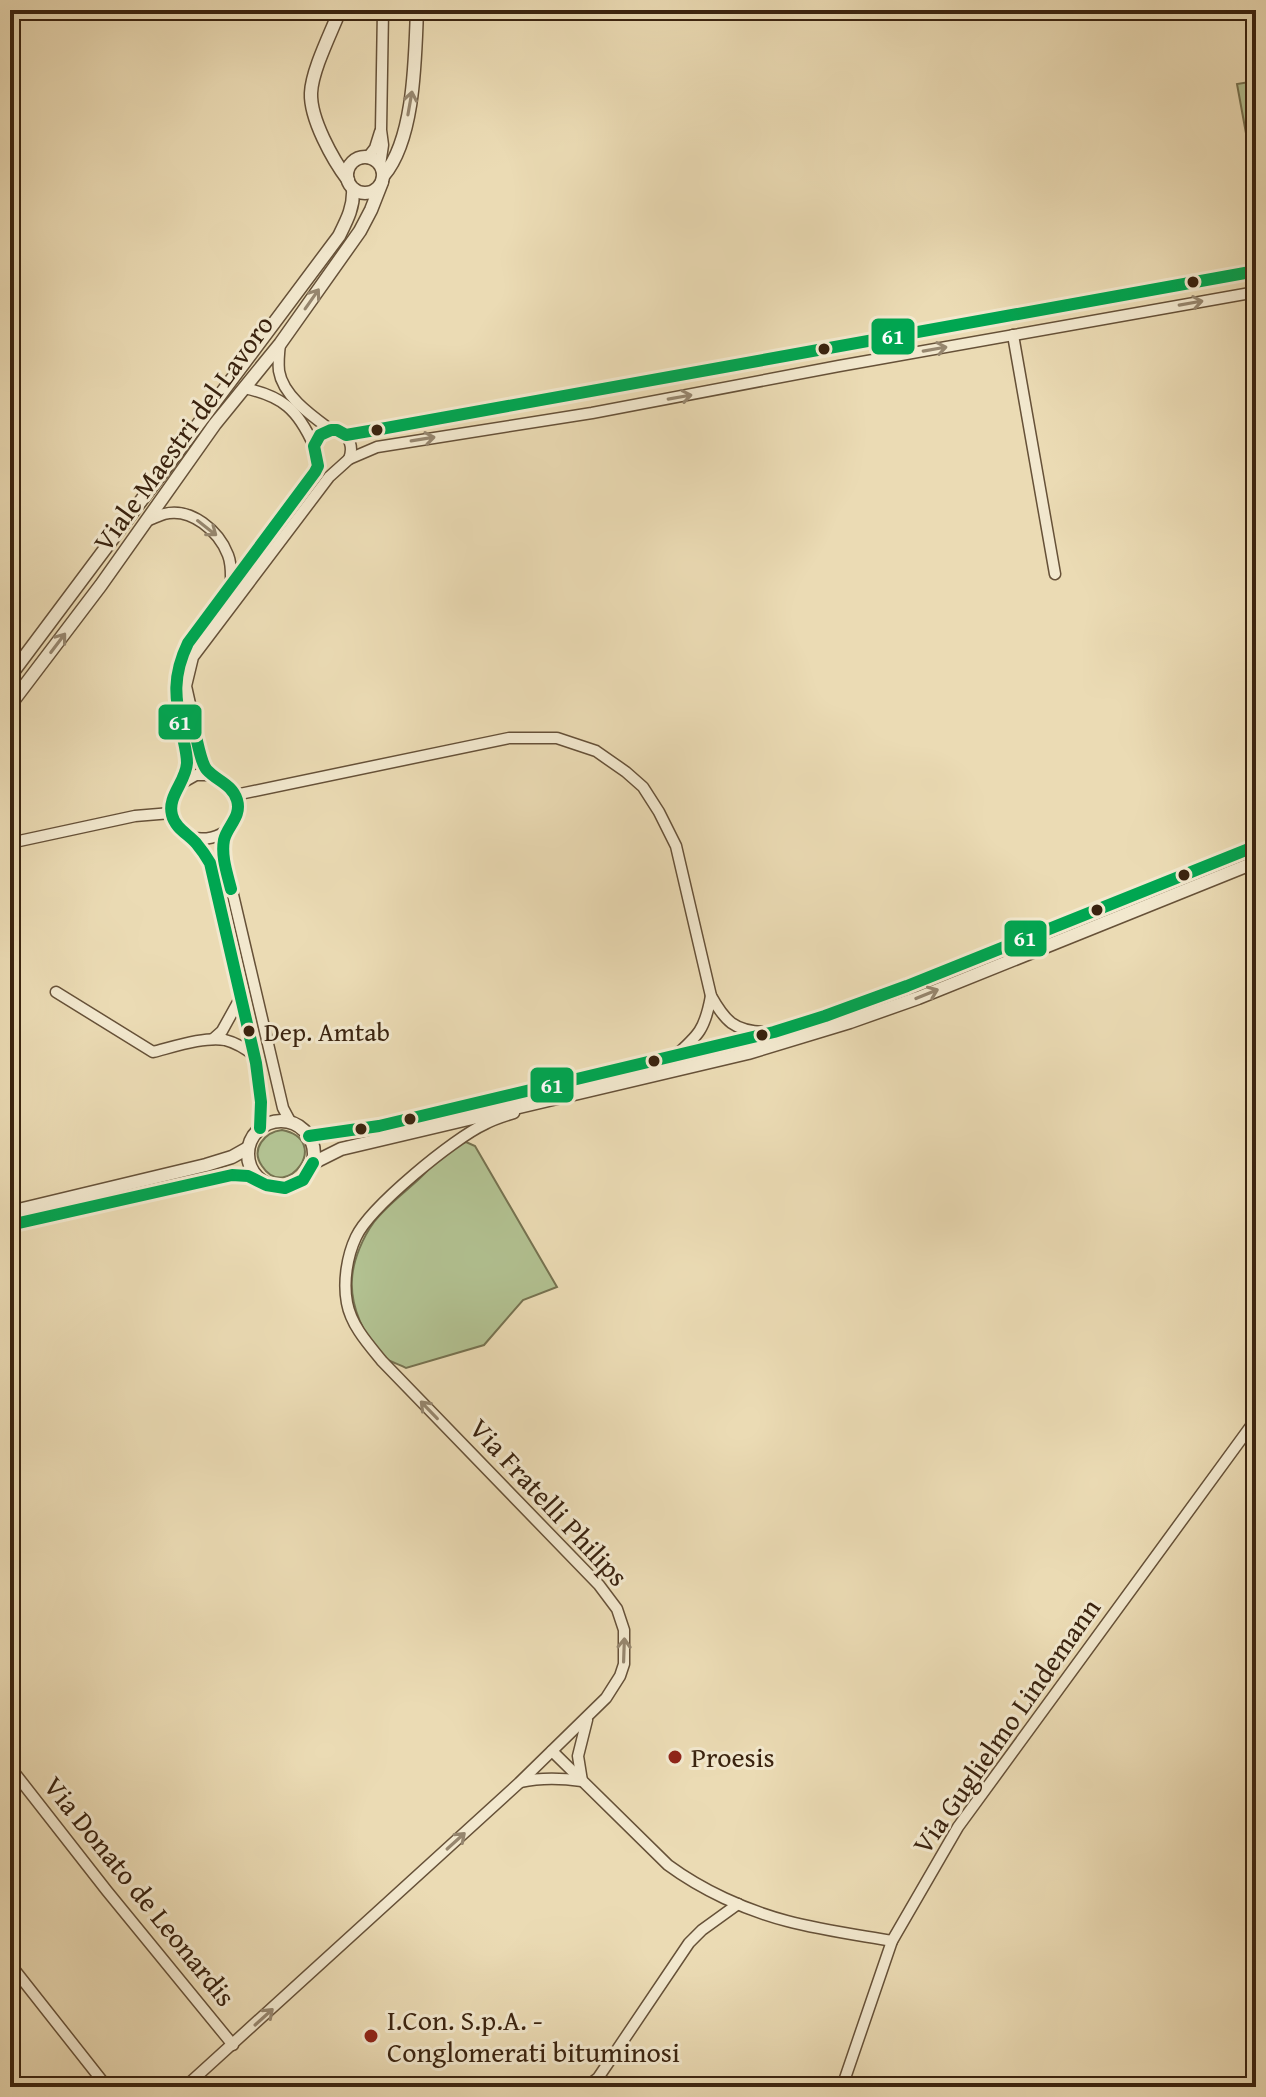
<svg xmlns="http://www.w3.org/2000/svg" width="1266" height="2097" viewBox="0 0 1266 2097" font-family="'Gentium Book Plus',serif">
  <rect width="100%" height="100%" fill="#ebdbb4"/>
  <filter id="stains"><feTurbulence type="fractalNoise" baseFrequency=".0025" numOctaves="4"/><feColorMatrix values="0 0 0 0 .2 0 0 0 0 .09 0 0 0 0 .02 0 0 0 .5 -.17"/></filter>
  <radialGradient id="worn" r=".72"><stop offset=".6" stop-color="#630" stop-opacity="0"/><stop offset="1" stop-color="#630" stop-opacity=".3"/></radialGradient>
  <g fill="#b2c191" stroke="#767250" stroke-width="2">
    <polygon points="1256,81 1256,188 1237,84"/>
    <path d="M282 1130C333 1140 286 1203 262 1166 250 1149 265 1132 282 1130Z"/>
    <path d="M466 1142 475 1146 557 1287 523 1300 484 1345 406 1368C399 1364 389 1362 384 1357 364 1339 350 1305 352 1279 353 1260 363 1237 374 1222 386 1206 404 1193 419 1179 432 1167 448 1146 466 1142Z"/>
  </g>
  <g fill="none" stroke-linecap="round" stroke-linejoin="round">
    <defs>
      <g id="minor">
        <polyline points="368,157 375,148 380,132"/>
        <polyline points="380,165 383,145 381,130 383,10"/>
        <polyline points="1013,335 1055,574"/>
        <path d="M280 344C279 352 278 362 279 371 283 396 312 416 331 430"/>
        <path d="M244 388C283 396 298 410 314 446"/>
        <polyline points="346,435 1256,271"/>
        <path d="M146 521C152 519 158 516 164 514 191 507 219 531 228 555 232 565 231 575 231 586"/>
        <polyline points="180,784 196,775 212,775"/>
        <path d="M235 795 509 738H557L596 751 626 772 643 787 659 812 676 846 711 996C725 1021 734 1031 764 1032"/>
        <polyline points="226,832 223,852 283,1108 291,1123"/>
        <path d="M190 837C220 845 248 822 233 792 226 777 208 777 203 762L186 686 193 657 329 477 349 459 377 447 592 413 839 366 1256 292"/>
        <polyline points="10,843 135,816 171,813"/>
        <path d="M56 992 153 1052C173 1047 206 1036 225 1040 237 1043 246 1049 255 1056"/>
        <polyline points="213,1039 222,1031 242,995"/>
        <path d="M674 1057C699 1035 705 1029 711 996"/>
        <path d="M260 1128C265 1093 255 1059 248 1025 237 971 223 917 210 863 205 855 199 846 192 839 184 831 175 827 172 816 167 797 182 787 186 769 188 759 185 749 183 739 176 701 168 678 188 643L315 472C320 461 310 451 316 440 328 418 359 434 349 459"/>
        <path d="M552 1751 668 1865C702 1890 745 1910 787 1921 821 1930 858 1935 892 1941"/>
        <polyline points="10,1767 107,1891 233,2045"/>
        <path d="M521 1782C542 1777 561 1778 582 1781L578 1756 587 1720"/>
        <polyline points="10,1964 107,2087"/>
        <path d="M185 2087 519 1783 606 1698 620 1676 624 1664V1630L617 1609 599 1585 382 1361C368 1344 351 1325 347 1303 343 1282 347 1256 356 1237 370 1207 454 1138 485 1124 494 1119 504 1116 514 1113"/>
        <polyline points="586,2087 598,2078 689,1943 702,1930 738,1904"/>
        <polyline points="842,2087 892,1941 958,1827 1256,1419"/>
      </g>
      <g id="tertiary">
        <path d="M340 10C331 33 312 70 311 93 310 119 333 160 348 180"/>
        <circle cx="365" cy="175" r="18"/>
        <path d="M384 175C415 138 415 57 417 10"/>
        <path d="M10 676 339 236C347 220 354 207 353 189"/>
        <polyline points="10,705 101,585 215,424 280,344 360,231 371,210 382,182"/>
        <circle cx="281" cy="1154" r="33"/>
        <polyline points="309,1136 379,1126 674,1057 774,1032 825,1016 907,986 1256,846"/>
        <polyline points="313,1163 341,1149 748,1053 850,1022 918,998 1256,862"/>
        <polyline points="10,1212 206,1165 232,1157 248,1148"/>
        <polyline points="10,1225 232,1175 248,1176 258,1179"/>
      </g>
    </defs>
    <use href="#minor" stroke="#665138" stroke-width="13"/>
    <use href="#tertiary" stroke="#665138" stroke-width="15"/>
    <use href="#minor" stroke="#f2e8ce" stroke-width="10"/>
    <use href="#tertiary" stroke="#f2e8ce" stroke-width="12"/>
    <defs>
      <g id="bus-1">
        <path d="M194 729C197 739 201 764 207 770 217 781 232 784 237 800 242 817 227 826 224 840 221 856 227 873 231 889"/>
        <path d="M260 1128 261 1102 256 1063 210 863C206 856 201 849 196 843 188 834 175 828 172 815 167 796 186 782 187 763 187 753 184 743 182 733 175 698 172 676 188 643L315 472 318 466 314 446 320 435 331 430H337L346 435 375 430 1256 271"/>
        <polyline points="309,1136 379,1126 774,1032 825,1016 907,986 1256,846"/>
        <polyline points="10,1225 232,1175 248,1176 266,1185 285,1188 303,1180 313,1163"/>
      </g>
    </defs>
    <use href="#bus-1" stroke="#f2e8ce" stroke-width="18"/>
    <use href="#bus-1" stroke="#00a651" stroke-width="12"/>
  </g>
  <defs><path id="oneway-shaft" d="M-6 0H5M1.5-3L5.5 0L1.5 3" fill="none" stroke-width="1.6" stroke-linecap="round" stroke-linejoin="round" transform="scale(2)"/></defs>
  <g stroke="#96866e">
    <use href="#oneway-shaft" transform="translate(410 103) rotate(-80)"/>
    <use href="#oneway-shaft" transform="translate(312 299) rotate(-55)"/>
    <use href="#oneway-shaft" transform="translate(1191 303) rotate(-10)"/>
    <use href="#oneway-shaft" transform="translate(935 349) rotate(-10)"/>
    <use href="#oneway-shaft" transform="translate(680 397) rotate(-10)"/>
    <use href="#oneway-shaft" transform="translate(423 439) rotate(-9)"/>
    <use href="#oneway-shaft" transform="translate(207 528) rotate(38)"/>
    <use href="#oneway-shaft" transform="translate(58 643) rotate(-53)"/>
    <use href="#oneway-shaft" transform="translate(927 994) rotate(-22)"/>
    <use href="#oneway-shaft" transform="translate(429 1410) rotate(-134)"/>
    <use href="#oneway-shaft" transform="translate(624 1650) rotate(-88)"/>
    <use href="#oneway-shaft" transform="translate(456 1841) rotate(-42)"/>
    <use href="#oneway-shaft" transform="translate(264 2017) rotate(-42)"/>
  </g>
  <g fill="#3a230f" stroke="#f2e8ce" stroke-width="3">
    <circle cx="1193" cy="282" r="7"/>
    <circle cx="824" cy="349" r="7"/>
    <circle cx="377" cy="430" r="7"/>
    <circle cx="1184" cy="875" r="7"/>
    <circle cx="1097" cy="910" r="7"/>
    <circle cx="249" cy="1031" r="7"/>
    <circle cx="762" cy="1035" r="7"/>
    <circle cx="654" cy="1061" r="7"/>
    <circle cx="410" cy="1119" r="7"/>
    <circle cx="361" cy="1129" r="7"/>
  </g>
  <g fill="#8f2418" stroke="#f2e8ce" stroke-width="3">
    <circle cx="675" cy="1757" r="8"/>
    <circle cx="371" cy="2036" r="8"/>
  </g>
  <g text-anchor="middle" stroke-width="6" stroke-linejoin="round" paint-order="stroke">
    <g font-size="26" fill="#3a230f" stroke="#f2e8ce" text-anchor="start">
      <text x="264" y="1041">Dep. Amtab</text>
    </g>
    <g font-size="28" fill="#3a230f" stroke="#f2e8ce">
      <text transform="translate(183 433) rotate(-54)" y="10">Viale Maestri del Lavoro</text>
      <text transform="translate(549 1502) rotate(47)" y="10">Via Fratelli Philips</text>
      <text transform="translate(1006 1726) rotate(-55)" y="10">Via Guglielmo Lindemann</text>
      <text transform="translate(140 1891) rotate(51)" y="10">Via Donato de Leonardis</text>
    </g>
    <g font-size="28" fill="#3a230f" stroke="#f2e8ce" text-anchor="start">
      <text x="691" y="1767">Proesis</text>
      <text x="387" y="2030">I.Con. S.p.A. -<tspan x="387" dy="32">Conglomerati bituminosi</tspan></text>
    </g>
  </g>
  <g stroke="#f2e8ce" stroke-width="3">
    <rect x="870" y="317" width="46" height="39" rx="8" fill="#00a651"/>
    <rect x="157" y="703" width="46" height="38" rx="8" fill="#00a651"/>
    <rect x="1003" y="919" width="45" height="39" rx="8" fill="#00a651"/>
    <rect x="529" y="1066" width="46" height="38" rx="8" fill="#00a651"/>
  </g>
  <g font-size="22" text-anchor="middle" font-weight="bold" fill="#fff">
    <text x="893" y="344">61</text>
    <text x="180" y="730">61</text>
    <text x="1025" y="946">61</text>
    <text x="552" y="1093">61</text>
  </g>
  <rect width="1266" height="2097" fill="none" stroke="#ebdbb4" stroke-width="40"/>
  <rect x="12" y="12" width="1242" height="2073" fill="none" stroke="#3a230f" stroke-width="4"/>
  <rect x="20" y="20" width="1226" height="2057" fill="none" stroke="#3a230f" stroke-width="2"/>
  <rect width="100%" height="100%" filter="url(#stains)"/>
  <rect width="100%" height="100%" fill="url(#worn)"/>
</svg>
